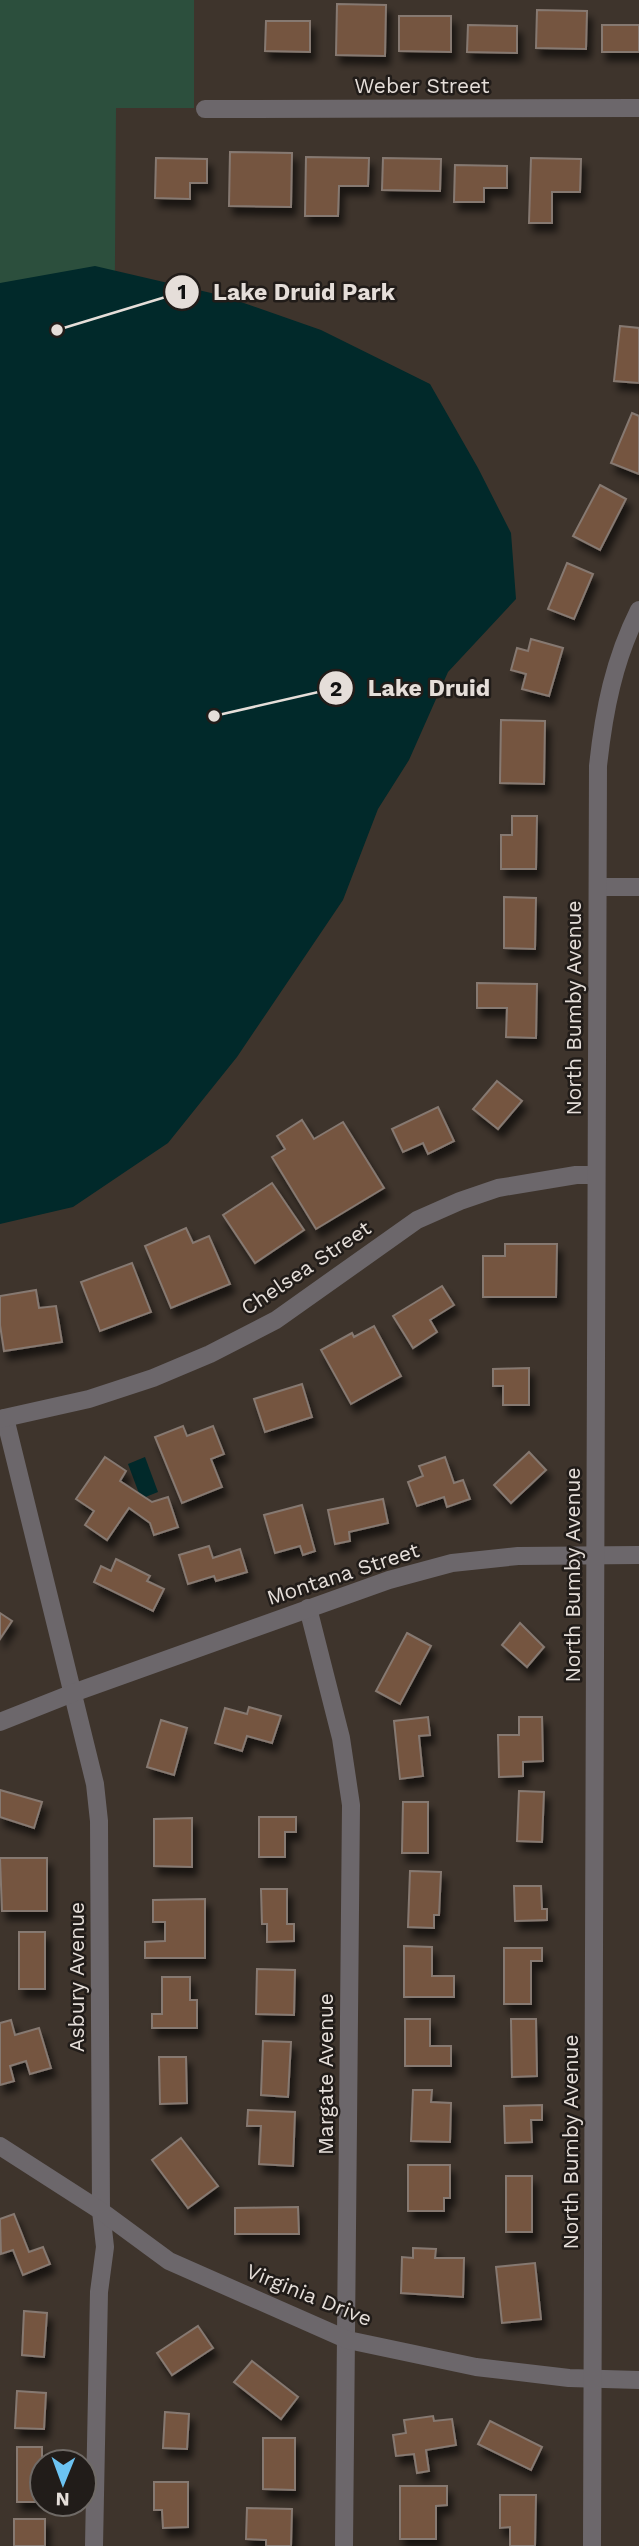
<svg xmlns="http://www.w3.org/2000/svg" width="639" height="2546" viewBox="0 0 639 2546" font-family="'Work Sans',sans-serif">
  <defs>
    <filter id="shadow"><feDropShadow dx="4.5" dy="8" stdDeviation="3.5" flood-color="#0009"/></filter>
  </defs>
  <rect width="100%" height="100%" fill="#3e342c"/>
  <polygon fill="#2c4f3d" points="0,0 194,0 194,108 116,108 113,552 0,551"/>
  <g fill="#01292a">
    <polygon points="95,266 224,296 321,330 430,384 478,468 511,533 516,599 448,672 409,760 378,809 343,900 237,1057 168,1143 73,1207 0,1224 0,283"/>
    <polygon points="145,1457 158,1492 143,1498 140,1496 128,1464"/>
  </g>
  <g fill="#755440" stroke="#867971" stroke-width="2" filter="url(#shadow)">
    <polygon points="337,4 386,5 385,56 336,55"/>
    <polygon points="537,10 587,11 586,49 536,48"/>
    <polygon points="399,16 451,16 451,52 399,51"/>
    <polygon points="266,21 310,21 310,52 265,51"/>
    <polygon points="468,25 517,26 517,53 467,52"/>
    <rect x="602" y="25" width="37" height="27"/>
    <polygon points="230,152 292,153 291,207 229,206"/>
    <polygon points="306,157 369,158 368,186 339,186 338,216 305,216"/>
    <polygon points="156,158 207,159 207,183 190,183 190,199 155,198"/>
    <polygon points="383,158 441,159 440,191 382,190"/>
    <polygon points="531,158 581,159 580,192 552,192 552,223 529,223"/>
    <polygon points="455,165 507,166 507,188 484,188 484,202 454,202"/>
    <polygon points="620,326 639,328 639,383 614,381"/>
    <polygon points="632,413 639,416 639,474 611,463"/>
    <polygon points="600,485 626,499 600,550 573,536"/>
    <polygon points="567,563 593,574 574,619 548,609"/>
    <polygon points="531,639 563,648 549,696 522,689 526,674 511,670 517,648 528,651"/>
    <polygon points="501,720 545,721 544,784 500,783"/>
    <polygon points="512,816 537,816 536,869 501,869 501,835 512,835"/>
    <polygon points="504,897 536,898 535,949 504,948"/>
    <polygon points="477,983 537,984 536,1038 506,1037 507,1008 477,1008"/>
    <polygon points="497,1081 522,1101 498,1129 473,1109"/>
    <polygon points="438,1107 454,1141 428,1154 423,1143 403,1152 392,1129"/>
    <polygon points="302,1120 314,1139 343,1122 384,1188 316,1229 272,1157 285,1149 277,1136"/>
    <polygon points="272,1183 304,1230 255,1263 223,1215"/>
    <polygon points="186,1228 193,1243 209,1236 230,1284 171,1308 145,1246"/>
    <polygon points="505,1244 557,1244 556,1297 483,1297 483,1256 505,1256"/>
    <polygon points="132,1263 151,1312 100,1331 81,1282"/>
    <polygon points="442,1286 454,1305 430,1320 437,1332 413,1348 393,1316"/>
    <polygon points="36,1290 39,1308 56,1306 62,1342 4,1351 0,1325 0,1296"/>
    <polygon points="374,1326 401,1376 351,1404 321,1350 352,1333 354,1337"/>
    <polygon points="529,1368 529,1405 503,1405 503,1386 493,1386 493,1369"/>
    <polygon points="302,1384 312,1417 265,1432 254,1399"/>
    <polygon points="183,1426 187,1436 213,1426 224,1454 211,1459 222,1487 182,1503 155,1437"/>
    <polygon points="529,1452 546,1470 511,1503 494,1485"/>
    <polygon points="105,1457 126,1471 120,1481 152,1502 168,1497 178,1527 154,1535 150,1523 129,1508 107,1540 85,1525 94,1511 76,1499"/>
    <polygon points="445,1457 454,1483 463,1480 470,1499 447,1507 444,1497 417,1506 408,1482 423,1476 419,1466"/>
    <polygon points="383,1499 388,1523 349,1532 350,1541 335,1544 328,1510"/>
    <polygon points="302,1505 315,1551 303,1555 300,1546 275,1553 264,1515"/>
    <polygon points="209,1546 213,1558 240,1549 247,1572 216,1581 214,1576 188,1584 179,1555"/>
    <polygon points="116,1559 150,1576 147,1581 164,1589 153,1611 94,1582 101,1566 111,1571"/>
    <polygon points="0,1613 12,1621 0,1639"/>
    <polygon points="520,1623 544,1647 527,1667 502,1645"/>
    <polygon points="407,1633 431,1646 400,1704 376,1691"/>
    <polygon points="249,1707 281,1716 272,1743 247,1736 242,1751 215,1743 225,1708 247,1714"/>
    <polygon points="428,1717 430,1735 419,1736 423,1776 400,1779 394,1721"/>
    <polygon points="519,1717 542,1717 543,1761 523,1762 523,1776 499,1777 498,1735 519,1735"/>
    <polygon points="161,1720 187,1728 174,1775 147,1767"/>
    <polygon points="0,1790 42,1802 34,1828 0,1817"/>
    <polygon points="519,1791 544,1792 542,1842 517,1841"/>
    <polygon points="403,1802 428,1802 428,1853 402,1853"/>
    <polygon points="259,1817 296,1817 296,1832 285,1832 285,1857 259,1857"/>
    <polygon points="192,1818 192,1867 154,1866 154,1819"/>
    <polygon points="0,1858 47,1858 47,1911 2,1911"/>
    <polygon points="410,1871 441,1872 439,1915 434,1915 434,1928 408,1927"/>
    <polygon points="514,1886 541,1886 542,1909 547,1909 547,1920 515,1921"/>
    <polygon points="261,1889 287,1889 287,1924 294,1924 294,1941 267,1942 267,1924 262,1924"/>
    <polygon points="205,1899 205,1958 145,1958 145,1942 165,1941 165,1922 153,1922 153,1900"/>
    <rect x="19" y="1932" width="26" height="57"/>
    <polygon points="404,1946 432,1947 432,1976 454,1976 454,1997 404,1997"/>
    <polygon points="504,1948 542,1948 542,1961 531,1961 531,2004 504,2004"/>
    <polygon points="257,1969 295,1970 294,2015 256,2014"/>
    <polygon points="162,1977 190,1977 190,2000 197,2000 197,2028 152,2028 152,2014 162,2014"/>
    <polygon points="405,2019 430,2019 430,2046 451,2046 451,2066 405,2066"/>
    <polygon points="511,2019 536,2019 537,2076 512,2077"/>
    <polygon points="11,2020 15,2035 39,2028 51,2068 30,2074 26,2061 10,2066 14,2081 0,2085 0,2023"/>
    <polygon points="263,2041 291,2042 288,2097 261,2095"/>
    <polygon points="159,2057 186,2057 187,2103 160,2104"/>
    <polygon points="413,2090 432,2090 431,2102 451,2103 450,2142 411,2141"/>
    <polygon points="542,2105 542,2120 531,2120 532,2142 505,2143 504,2106"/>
    <polygon points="248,2110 295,2112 293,2166 259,2164 261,2126 247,2126"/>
    <polygon points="181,2138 218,2186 188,2208 152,2160"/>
    <polygon points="408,2165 450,2165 450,2198 444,2198 444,2211 408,2211"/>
    <rect x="506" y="2176" width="26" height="56"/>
    <polygon points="298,2207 299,2234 235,2234 235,2208"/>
    <polygon points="14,2214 29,2252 43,2247 50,2264 23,2275 13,2250 1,2254 0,2219"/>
    <polygon points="413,2248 436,2249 435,2258 464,2258 463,2297 401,2293 402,2257 413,2258"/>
    <polygon points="535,2263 541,2319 502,2323 496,2267"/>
    <polygon points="24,2311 47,2313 44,2357 22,2355"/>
    <polygon points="198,2326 213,2348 172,2375 157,2353"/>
    <polygon points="252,2361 298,2397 281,2419 234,2382"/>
    <polygon points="17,2391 46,2393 44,2429 15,2428"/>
    <polygon points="165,2412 189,2414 187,2449 163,2448"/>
    <polygon points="433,2416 434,2421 452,2419 456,2445 426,2450 429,2471 417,2473 414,2454 396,2456 393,2435 406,2433 404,2420"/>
    <polygon points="490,2421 542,2447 531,2470 478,2444"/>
    <polygon points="263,2438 295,2438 295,2490 263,2489"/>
    <rect x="17" y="2447" width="25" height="55"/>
    <polygon points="154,2482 188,2482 188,2527 163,2528 162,2510 154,2510"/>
    <polygon points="400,2486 447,2486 447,2505 436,2506 436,2539 400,2539"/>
    <polygon points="500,2495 536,2495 535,2546 510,2546 510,2527 500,2528"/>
    <polygon points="247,2508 292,2509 291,2546 266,2546 266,2540 246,2539"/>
    <rect x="14" y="2519" width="31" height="27"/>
  </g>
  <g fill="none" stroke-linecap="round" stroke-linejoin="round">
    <g stroke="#6c676b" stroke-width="18">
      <polyline points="205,109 639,108"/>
      <polyline points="598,887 639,887"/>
      <polyline points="5,1418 95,1784 99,1821 101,2211 105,2247 99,2292 94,2546"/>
      <polyline points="0,1419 89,1399 153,1378 210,1354 276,1320 417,1220 460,1201 498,1188 576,1175 596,1175"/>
      <polyline points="308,1608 341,1738 351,1805 344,2546"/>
      <polyline points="0,1722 73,1693 389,1580 452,1563 518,1556 639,1555"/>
      <polyline points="0,2146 101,2211 169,2261 348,2340 476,2367 569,2378 639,2380"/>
      <path d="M592 2546 598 766C604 710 614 660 639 610"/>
    </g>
  </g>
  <g text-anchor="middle" stroke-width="5" stroke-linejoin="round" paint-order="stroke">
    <g font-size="21" fill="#e5ded9" stroke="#211c19">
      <text x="422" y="93">Weber Street</text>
      <text transform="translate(574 1008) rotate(-90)" y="7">North Bumby Avenue</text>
      <text transform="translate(306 1268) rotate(-34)" y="7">Chelsea Street</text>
      <text transform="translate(343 1574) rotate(-18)" y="7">Montana Street</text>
      <text transform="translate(573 1575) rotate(-90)" y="7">North Bumby Avenue</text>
      <text transform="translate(77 1977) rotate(-90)" y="7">Asbury Avenue</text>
      <text transform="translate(326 2074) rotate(-90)" y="7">Margate Avenue</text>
      <text transform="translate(571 2142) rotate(-90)" y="7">North Bumby Avenue</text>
      <text transform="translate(309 2295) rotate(22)" y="7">Virginia Drive</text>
    </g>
  </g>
  <path fill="none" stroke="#e5ded9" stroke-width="2.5" d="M57 330L182 292M214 716L336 688"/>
  <g fill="#e5ded9" stroke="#211c19" stroke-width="2.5">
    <circle cx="57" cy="330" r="7"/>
    <circle cx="214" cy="716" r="7"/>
    <circle cx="182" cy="292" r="18"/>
    <circle cx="336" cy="688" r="18"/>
  </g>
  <g font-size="21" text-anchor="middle" font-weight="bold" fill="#111">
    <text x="182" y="299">1</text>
    <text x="336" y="696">2</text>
  </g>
  <g font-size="23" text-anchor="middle" font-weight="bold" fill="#e5ded9" stroke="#211c19" stroke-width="5" stroke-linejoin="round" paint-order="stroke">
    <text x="304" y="300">Lake Druid Park</text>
    <text x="429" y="696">Lake Druid</text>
  </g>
  <g transform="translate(63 2483) rotate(181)"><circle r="33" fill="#211c19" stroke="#6f6a66" stroke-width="2"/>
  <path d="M0-5L12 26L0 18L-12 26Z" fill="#6cc3f2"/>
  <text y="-10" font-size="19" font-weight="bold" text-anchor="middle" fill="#e5ded9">N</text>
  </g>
</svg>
